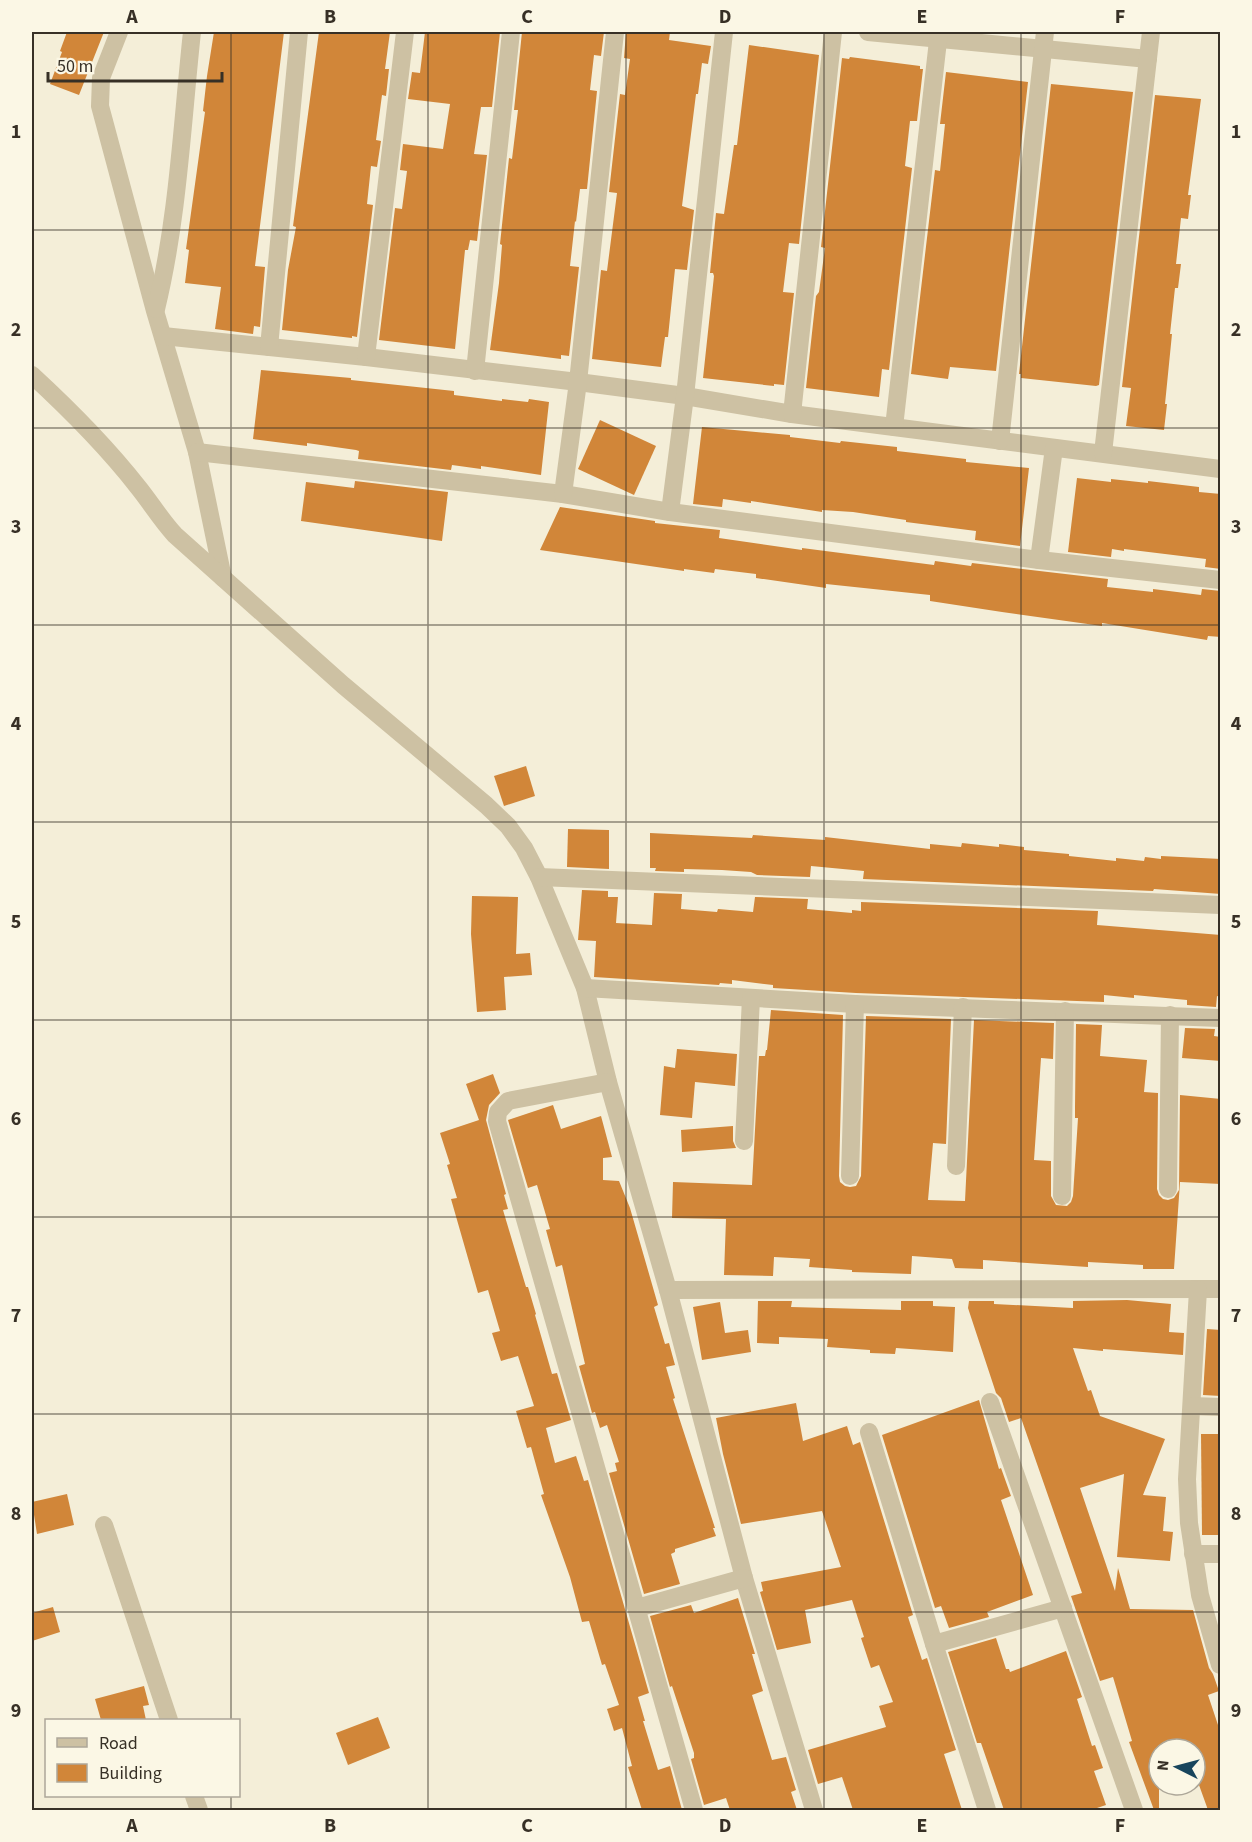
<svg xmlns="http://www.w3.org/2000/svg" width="1252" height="1842" viewBox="0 0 1252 1842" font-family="'Source Sans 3',sans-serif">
  <rect width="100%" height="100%" fill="#f4eed8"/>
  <g fill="#d18639">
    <polygon points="67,32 104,32 79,95 50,84 62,52 60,51"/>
    <polygon points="214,32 284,32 255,266 265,267 260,327 254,326 253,334 215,329 221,287 185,283 189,250 186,249 205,112 203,111 207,76"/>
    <polygon points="319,32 390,32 385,69 389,69 386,96 382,95 376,140 381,141 377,167 371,166 367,204 373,205 357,337 352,336 352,338 282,330 288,270 296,227 293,226"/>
    <polygon points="425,32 500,32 492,107 481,107 474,154 487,155 477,241 470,240 468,250 465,250 455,349 379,340 395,208 402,209 407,171 400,170 403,144 443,149 450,104 408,99 412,72 420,73"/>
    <polygon points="522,32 604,32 601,56 594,55 590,90 597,91 587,189 580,189 576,222 575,221 570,266 579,267 569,356 561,355 561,359 490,350 499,283 502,245 500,244 509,158 512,159 518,110 514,110"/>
    <polygon points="626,32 670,32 669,40 711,46 708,64 702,63 698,94 696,94 682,206 694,210 687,270 675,269 668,337 665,337 661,367 592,359 601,270 607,271 617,193 609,192 620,94 625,95 630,59 624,58"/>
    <polygon points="749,45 819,55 799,244 789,243 783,292 794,293 784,385 774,384 774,386 703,378 714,276 713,273 710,273 716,213 724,214 734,145 737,145"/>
    <polygon points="850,57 920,66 920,69 923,69 917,121 910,121 905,166 912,168 889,370 882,369 879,397 806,388 816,296 819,292 825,248 821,247 842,58 849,59"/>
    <polygon points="946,72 1028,82 996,371 950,367 948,379 911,374 935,170 940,171 945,124 940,124"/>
    <polygon points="1051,84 1133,92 1099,385 1096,386 1021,378 1021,374 1019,374"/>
    <polygon points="1155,95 1201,99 1188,195 1191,195 1188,219 1181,218 1176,264 1181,264 1178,288 1175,288 1170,334 1172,334 1165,404 1167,404 1164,430 1126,426 1131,388 1122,387"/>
    <polygon points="261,370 351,378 351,380 454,391 454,395 502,401 502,399 528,402 529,399 549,402 541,475 481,466 481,469 452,465 451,470 358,459 359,451 356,450 307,443 307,446 253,439"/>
    <polygon points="600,420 656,446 634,495 578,469"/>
    <polygon points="702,427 790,435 790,437 840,443 841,441 897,447 897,451 966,459 966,462 1029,468 1020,546 975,540 976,531 906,522 906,520 853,512 822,510 822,512 751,501 751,503 723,499 722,507 693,504"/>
    <polygon points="1077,478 1111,482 1111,479 1148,483 1148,481 1199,487 1199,492 1221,494 1221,569 1205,567 1206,559 1124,549 1124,551 1112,549 1111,557 1068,552"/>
    <polygon points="355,481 448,492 442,541 301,521 306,482 354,488"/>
    <polygon points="560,507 655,521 655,523 720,530 719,538 802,550 802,548 934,565 935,561 971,566 972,563 1108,579 1107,587 1153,592 1153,589 1201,595 1202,589 1221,591 1221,637 1208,636 1207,640 1102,623 1102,626 1002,612 930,601 930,595 826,584 826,588 756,578 756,574 715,569 714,573 684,569 684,571 540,550"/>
    <polygon points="526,766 535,796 504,806 494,776"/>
    <polygon points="568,829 609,830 609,869 567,867"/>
    <polygon points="650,833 752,838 753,835 825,840 825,837 930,849 930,844 961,847 962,843 999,847 999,844 1024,847 1024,850 1069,854 1069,856 1116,861 1116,858 1144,861 1145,857 1161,859 1161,856 1221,859 1221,894 1154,889 1153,891 863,879 864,871 811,866 810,877 757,875 751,872 722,870 684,869 684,872 655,871 656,868 650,868"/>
    <polygon points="582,890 608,891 608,897 618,897 616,923 652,925 654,893 682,894 681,909 717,912 718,909 753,912 755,897 808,899 807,909 852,913 852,910 861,911 861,902 1098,911 1097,925 1221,935 1220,997 1217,996 1216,1007 1187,1005 1187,1000 1134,995 1134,998 1104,995 1104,1002 856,993 773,988 773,985 732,980 732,984 720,983 719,985 594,977 596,941 578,940"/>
    <polygon points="472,896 518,897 516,954 530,953 532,975 504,977 506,1010 477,1012 471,934"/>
    <polygon points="771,1010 843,1015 839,1176 840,1182 845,1186 850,1187 856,1186 861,1176 866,1016 951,1019 946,1144 933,1143 928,1200 965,1201 974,1020 1054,1023 1053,1059 1041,1058 1034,1160 1051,1161 1051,1196 1056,1205 1067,1206 1071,1202 1073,1196 1078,1118 1075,1118 1075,1107 1076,1024 1102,1025 1100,1056 1147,1060 1144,1092 1158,1093 1157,1189 1159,1195 1163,1199 1168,1200 1174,1198 1179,1190 1180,1095 1221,1099 1221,1184 1180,1182 1174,1269 1143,1269 1143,1265 1088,1262 1088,1267 983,1260 983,1269 955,1268 952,1259 912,1256 911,1274 852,1272 852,1270 809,1267 810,1259 774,1257 773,1276 724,1275 726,1219 672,1218 673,1182 752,1185 759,1056 765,1056 766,1050 767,1050"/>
    <polygon points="1185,1028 1215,1029 1214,1036 1221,1037 1221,1061 1182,1058"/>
    <polygon points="677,1049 737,1054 735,1086 695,1082 692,1118 660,1115 664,1066 675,1068"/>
    <polygon points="493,1074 500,1093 489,1105 486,1120 506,1194 504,1195 508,1209 503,1210 526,1287 528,1287 536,1314 535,1315 552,1374 557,1373 571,1420 546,1428 555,1463 576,1456 584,1481 588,1480 649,1693 638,1697 645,1721 643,1721 658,1770 670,1766 682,1810 642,1810 628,1767 632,1766 622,1728 614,1731 607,1709 619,1705 605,1664 602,1665 589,1621 582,1622 570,1577 541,1495 544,1494 531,1447 527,1448 516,1411 534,1406 518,1356 501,1361 492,1333 500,1331 488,1290 478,1293 451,1199 457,1198 447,1165 450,1164 440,1133 479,1120 466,1084"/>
    <polygon points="553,1105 561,1129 601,1116 612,1157 603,1158 603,1180 619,1181 630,1208 658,1305 654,1307 665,1344 669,1343 675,1365 666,1367 675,1398 673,1399 715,1528 713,1528 716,1536 675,1549 675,1552 671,1554 680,1584 644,1594 609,1473 617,1471 615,1463 619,1462 607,1425 600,1428 595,1412 592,1413 579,1366 585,1364 562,1265 556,1267 546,1230 550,1229 537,1185 528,1188 508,1120"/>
    <polygon points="733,1126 733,1141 736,1148 682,1152 681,1130"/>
    <polygon points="1127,1300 1171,1304 1169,1332 1184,1333 1183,1355 1103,1349 1103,1351 1073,1348 1088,1391 1091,1390 1100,1416 1165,1439 1143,1495 1166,1497 1163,1531 1173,1532 1170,1561 1117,1557 1124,1474 1080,1488 1115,1591 1118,1568 1130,1609 1193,1610 1209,1668 1213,1674 1219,1691 1208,1695 1221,1734 1221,1810 1208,1810 1199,1785 1195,1786 1195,1749 1159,1749 1159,1810 1154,1810 1129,1742 1132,1741 1113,1677 1100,1681 1071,1596 1082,1593 1021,1418 1009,1422 1001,1398 996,1393 968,1308 969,1301 994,1301 994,1304 1073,1308 1073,1301"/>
    <polygon points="758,1301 792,1301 791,1307 901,1310 901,1301 933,1301 933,1306 955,1307 953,1352 896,1348 895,1354 870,1353 870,1350 827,1347 828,1339 779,1337 779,1344 757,1343"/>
    <polygon points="720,1302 725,1333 748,1330 751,1352 702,1360 693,1307"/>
    <polygon points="1207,1329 1221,1330 1221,1396 1203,1395"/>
    <polygon points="979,1400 999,1469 1001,1468 1011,1496 1001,1500 1033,1595 987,1612 989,1617 949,1628 941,1606 935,1608 882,1435"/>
    <polygon points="796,1403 803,1441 847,1426 853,1445 860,1442 913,1615 908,1617 922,1660 927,1658 956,1750 944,1754 962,1810 853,1810 842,1777 818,1784 808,1750 886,1727 879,1706 893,1702 879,1665 871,1668 861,1638 864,1637 852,1600 805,1610 811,1643 777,1650 760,1592 763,1591 761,1582 841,1567 822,1511 741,1524 723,1454 716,1418"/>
    <polygon points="1201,1434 1221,1434 1221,1535 1202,1535"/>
    <polygon points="67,1494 74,1525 37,1534 32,1502"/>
    <polygon points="738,1598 755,1654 752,1654 763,1691 752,1695 772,1760 786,1757 796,1790 791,1792 797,1810 730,1810 726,1798 704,1805 691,1759 694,1758 694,1753 672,1686 670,1687 650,1616 691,1605 694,1613"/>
    <polygon points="53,1607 60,1632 32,1641 32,1613"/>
    <polygon points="996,1638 1006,1669 1009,1669 1010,1672 1066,1651 1082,1697 1077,1699 1092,1746 1095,1745 1103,1768 1094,1771 1106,1805 1091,1810 1004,1810 981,1743 977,1743 948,1652"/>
    <polygon points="144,1686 149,1705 143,1706 146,1720 101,1720 95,1699"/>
    <polygon points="378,1717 390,1748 348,1765 336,1733"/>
  </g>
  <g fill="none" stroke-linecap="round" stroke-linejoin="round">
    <g stroke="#cdc1a3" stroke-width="18">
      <polyline points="119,32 101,78 100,106 155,311 197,452 223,578"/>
      <polyline points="868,32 1148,59"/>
      <path d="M156 309C178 219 182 124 192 32"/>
      <polyline points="163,336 366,357 578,382 685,396 792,414 1220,469"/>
      <polyline points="269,347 299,32"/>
      <polyline points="366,357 405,32"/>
      <polyline points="475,371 511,32"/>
      <path d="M32 375C70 410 106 446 138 487 151 503 161 520 175 535L343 685 486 805 508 826 524 848 539 877 585 988 608 1082 668 1290 744 1578 814 1810"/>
      <polyline points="792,414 833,32"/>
      <polyline points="894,427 939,32"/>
      <polyline points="1000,441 1045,32"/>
      <polyline points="197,452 563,494 670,512 1039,560 1220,580"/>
      <polyline points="1103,453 1151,32"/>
      <polyline points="563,494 578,382 615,32"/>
      <polyline points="670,512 685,396 724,32"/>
      <polyline points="1039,560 1054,448"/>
      <polyline points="539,877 1220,905"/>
      <polyline points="585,988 855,1004 1220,1018"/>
      <polyline points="608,1082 508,1101 498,1112 497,1121 694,1810"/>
      <polyline points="744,1141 751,998"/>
      <polyline points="956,1166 963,1007"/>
      <polyline points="850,1176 855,1004"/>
      <polyline points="1168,1189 1170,1015"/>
      <polyline points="1062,1196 1065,1011"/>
      <polyline points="668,1290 1220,1289"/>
      <polyline points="1198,1290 1187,1479 1189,1523 1200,1595 1220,1665"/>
      <polyline points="990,1402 1134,1810"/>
      <polyline points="1192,1406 1220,1407"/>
      <polyline points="869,1432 934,1644 987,1810"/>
      <polyline points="104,1525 169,1720"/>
      <polyline points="1193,1554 1220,1554"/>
      <polyline points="637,1608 744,1578"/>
      <polyline points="934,1644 1063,1608"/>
      <polyline points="194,1796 199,1810"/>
    </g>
  </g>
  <path fill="none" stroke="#373026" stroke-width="1.5" stroke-opacity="0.55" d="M231 32V1720M428 32V1810M626 32V1810M824 32V1810M1021 32V1810M32 230H1220M32 428H1220M32 625H1220M32 822H1220M32 1020H1220M32 1217H1220M32 1414H1220M32 1612H1220M231 1796V1810"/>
  <rect width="1252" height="1842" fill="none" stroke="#fbf7e5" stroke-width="66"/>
  <rect x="45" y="1719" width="195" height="78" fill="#fbf7e5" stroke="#ada799" stroke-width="1.5"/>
  <rect x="57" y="1738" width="30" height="9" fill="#cdc1a3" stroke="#ada799" stroke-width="1.5"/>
  <text x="99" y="1749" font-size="18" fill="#373026">Road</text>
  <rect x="57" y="1764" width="30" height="18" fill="#d18639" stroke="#ada799" stroke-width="1.5"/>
  <text x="99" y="1779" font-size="18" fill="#373026">Building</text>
  <g transform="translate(1177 1767) rotate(276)"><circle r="28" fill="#fbf7e5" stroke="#ada799" stroke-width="1.5"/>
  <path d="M0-4.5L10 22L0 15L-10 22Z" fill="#18455c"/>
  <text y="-9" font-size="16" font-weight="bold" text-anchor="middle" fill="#373026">N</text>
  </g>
  <path d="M48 72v9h174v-9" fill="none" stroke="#373026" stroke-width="3"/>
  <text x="57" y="72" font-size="18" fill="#373026" stroke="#fbf7e5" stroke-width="4.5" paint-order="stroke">50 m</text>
  <rect x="33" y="33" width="1186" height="1776" fill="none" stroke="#373026" stroke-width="2"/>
  <g font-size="20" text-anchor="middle" font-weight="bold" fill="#373026">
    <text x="132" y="23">A</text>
    <text x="330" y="23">B</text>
    <text x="527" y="23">C</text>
    <text x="725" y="23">D</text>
    <text x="922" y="23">E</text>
    <text x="1120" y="23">F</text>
    <text x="16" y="138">1</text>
    <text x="1236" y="138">1</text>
    <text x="16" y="336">2</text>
    <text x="1236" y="336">2</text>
    <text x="16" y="533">3</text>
    <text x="1236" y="533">3</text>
    <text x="16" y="730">4</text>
    <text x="1236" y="730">4</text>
    <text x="16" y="928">5</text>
    <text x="1236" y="928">5</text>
    <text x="16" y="1125">6</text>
    <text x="1236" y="1125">6</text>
    <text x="16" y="1322">7</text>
    <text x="1236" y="1322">7</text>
    <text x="16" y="1520">8</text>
    <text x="1236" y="1520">8</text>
    <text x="16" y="1717">9</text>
    <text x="1236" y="1717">9</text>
    <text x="132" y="1832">A</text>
    <text x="330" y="1832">B</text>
    <text x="527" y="1832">C</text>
    <text x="725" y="1832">D</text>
    <text x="922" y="1832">E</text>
    <text x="1120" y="1832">F</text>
  </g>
</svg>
